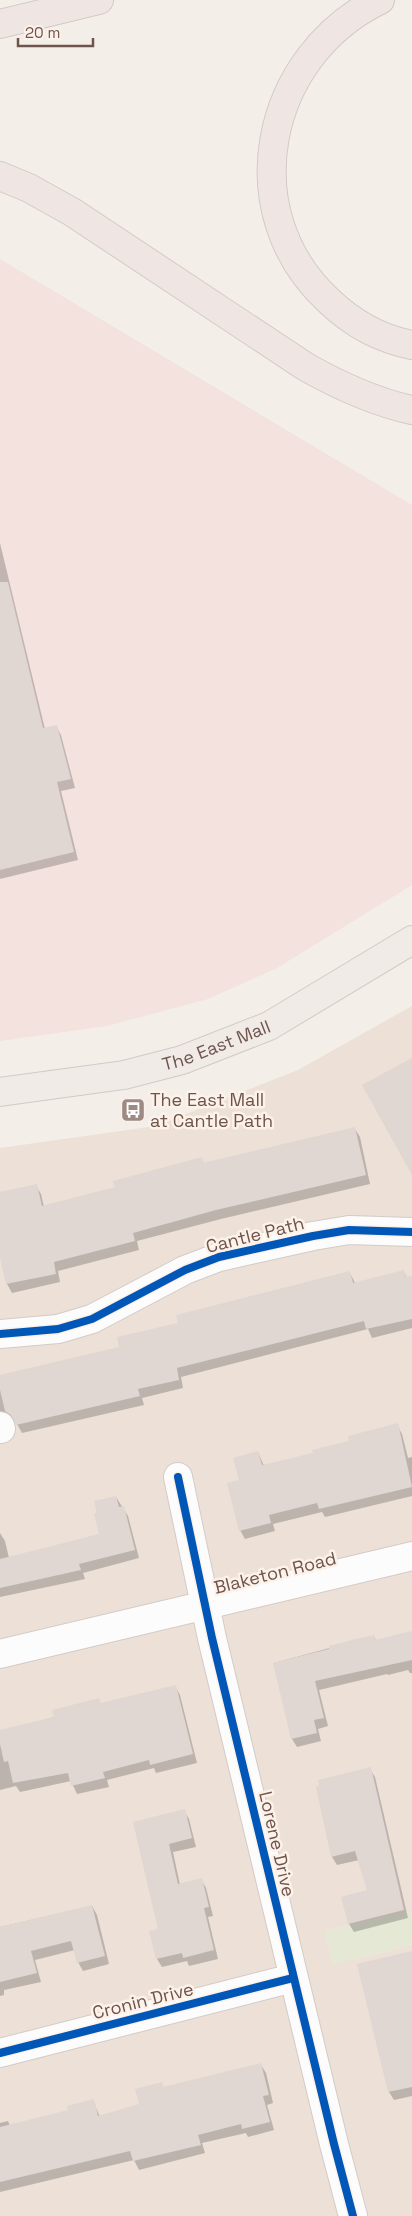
<svg xmlns="http://www.w3.org/2000/svg" width="412" height="2216" viewBox="0 0 412 2216" font-family="'Space Grotesk',sans-serif">
  <rect width="100%" height="100%" fill="#f4eee9"/>
  <polygon fill="#ece0d7" points="412,1006 412,1911 325,1931 333,1964 412,1945 412,2216 0,2216 0,1148 156,1126 298,1070"/>
  <polygon fill="#f3e2dd" points="0,259 412,505 412,885 277,968 208,999 107,1026 0,1041"/>
  <polygon fill="#e4e8d5" points="412,1911 412,1945 333,1964 325,1931"/>
  <g fill="#0003">
    <polygon points="0,543 45,729 56,726 61,735 75,788 61,791 78,860 0,879"/>
    <polygon points="355,1129 360,1137 370,1184 221,1219 137,1241 139,1250 58,1271 60,1282 12,1293 7,1284 0,1252 0,1193 36,1186 41,1194 44,1207 116,1188 201,1159 204,1164"/>
    <polygon points="404,1272 407,1278 412,1277 412,1328 372,1338 368,1329 181,1377 183,1388 142,1398 144,1405 22,1433 16,1422 9,1419 0,1420 0,1376 121,1348 179,1324 350,1273 355,1283"/>
    <polygon points="397,1425 402,1434 408,1458 412,1457 412,1496 325,1517 322,1512 273,1524 275,1531 245,1539 240,1530 240,1481 258,1452 264,1466 314,1454"/>
    <polygon points="116,1497 128,1516 139,1558 83,1573 85,1579 0,1597 0,1533 5,1541 9,1558 101,1535"/>
    <polygon points="412,1633 412,1673 410,1673 408,1670 388,1675 387,1674 319,1690 328,1726 318,1729 321,1741 297,1747 292,1739 274,1663 374,1636 376,1641"/>
    <polygon points="175,1686 180,1695 197,1763 156,1773 154,1768 107,1780 109,1787 77,1794 71,1781 20,1792 16,1786 0,1790 0,1732 101,1704"/>
    <polygon points="370,1769 375,1777 408,1918 354,1932 349,1924 369,1891 359,1860 337,1865 332,1857 317,1788"/>
    <polygon points="184,1811 189,1819 196,1847 173,1852 180,1885 201,1879 206,1888 213,1916 208,1917 218,1959 189,1966 187,1961 162,1967 157,1959 160,1930 134,1823"/>
    <polygon points="92,1906 97,1915 109,1964 83,1971 78,1962 75,1950 35,1960 41,1982 4,1990 4,1995 0,1996 0,1927"/>
    <polygon points="412,1952 412,2096 394,2100 389,2092"/>
    <polygon points="261,2065 266,2073 273,2103 267,2105 274,2130 248,2137 246,2133 202,2143 205,2153 139,2170 134,2160 0,2192 0,2123 8,2121 10,2126 70,2111 93,2101 100,2117 140,2105 161,2084 164,2088"/>
  </g>
  <g fill="#e0d6d2">
    <polygon points="0,582 8,582 43,728 57,725 71,779 57,782 74,852 0,870"/>
    <polygon points="412,1058 412,1175 362,1085"/>
    <polygon points="355,1127 366,1175 216,1210 133,1233 135,1241 54,1262 56,1274 6,1284 0,1258 0,1192 37,1184 42,1206 115,1187 113,1181 202,1157 203,1163"/>
    <polygon points="404,1270 406,1277 412,1276 412,1319 366,1329 364,1321 177,1368 179,1380 138,1389 140,1396 16,1425 11,1415 5,1411 0,1390 0,1375 119,1347 117,1337 178,1323 176,1315 350,1271 353,1283"/>
    <polygon points="398,1423 412,1487 319,1509 317,1503 269,1515 271,1523 239,1531 227,1483 239,1480 233,1458 258,1451 262,1465 313,1453 312,1450 349,1441 348,1436"/>
    <polygon points="116,1496 119,1507 124,1506 135,1550 79,1564 81,1570 0,1588 0,1559 99,1534 94,1514 97,1513 94,1501"/>
    <polygon points="412,1631 412,1660 315,1681 324,1718 314,1720 317,1733 291,1739 273,1663 329,1649 329,1646 352,1640 374,1635 375,1640"/>
    <polygon points="176,1685 193,1754 150,1765 149,1760 103,1772 105,1778 71,1786 68,1773 13,1783 8,1761 4,1762 0,1744 0,1730 54,1717 52,1710 99,1698 101,1703"/>
    <polygon points="371,1767 404,1910 348,1924 341,1897 367,1890 355,1851 331,1857 316,1787 319,1786 318,1780"/>
    <polygon points="185,1809 192,1838 169,1844 178,1884 202,1878 209,1907 204,1908 214,1950 183,1958 182,1953 156,1959 149,1931 158,1929 133,1822"/>
    <polygon points="92,1905 105,1956 77,1963 71,1941 31,1951 37,1973 0,1982 0,1927"/>
    <polygon points="412,1951 412,2087 388,2092 357,1964"/>
    <polygon points="261,2063 269,2095 263,2096 270,2122 242,2129 241,2124 198,2135 201,2145 133,2161 130,2151 0,2182 0,2127 68,2110 67,2106 94,2099 98,2116 139,2104 135,2089 162,2082 163,2087"/>
  </g>
  <g fill="none" stroke-linecap="round" stroke-linejoin="round">
    <defs>
      <g id="minor">
        <polyline points="0,1334 58,1329 92,1319 185,1270 219,1257 313,1236 349,1230 412,1232"/>
        <polyline points="0,1426 1,1429"/>
        <polyline points="178,1477 212,1638 334,2144 353,2216"/>
        <polyline points="0,1654 412,1556"/>
        <polyline points="0,2053 293,1978"/>
      </g>
      <g id="major">
        <path id="s1" d="M0 1092 124 1075 182 1060 269 1026 412 940"/>
      </g>
      <g id="highway">
        <path d="M380 0C264 56 232 212 329 301 352 323 381 339 412 345"/>
        <polyline points="0,24 99,0"/>
        <path d="M0 176 29 188 72 212 306 367C340 386 374 402 412 410"/>
      </g>
    </defs>
    <use href="#minor" stroke="#d3cbc7" stroke-width="30"/>
    <use href="#major" stroke="#d3c9c6" stroke-width="30"/>
    <use href="#highway" stroke="#d3c9c6" stroke-width="30"/>
    <use href="#minor" stroke="#fdfcfc" stroke-width="28"/>
    <use href="#major" stroke="#f0ebe6" stroke-width="28"/>
    <use href="#highway" stroke="#efe6e4" stroke-width="28"/>
    <defs>
      <g id="cycleway">
        <polyline points="0,1334 58,1329 92,1319 185,1270 219,1257 313,1236 349,1230 412,1232"/>
        <polyline points="178,1477 212,1638 334,2144 353,2216"/>
        <polyline points="0,2053 293,1978"/>
      </g>
    </defs>
    <use href="#cycleway" stroke="#fcf2e9" stroke-width="11"/>
    <use href="#cycleway" stroke="#0057b8" stroke-width="8"/>
  </g>
  <defs>
    <symbol id="bus-square" viewBox="-11 -11 22 22"><rect x="-9" y="-9" width="18" height="18" rx="4" fill="#9d8a84" stroke="#fcf2e9"/><path d="M-5-6H5V4H4V6H2V4H-2V6H-4V4H-5ZM-3.5-4V0h7V-4ZM-3.5 1.2v1.5H-2V1.2ZM2 1.2v1.5H3.5V1.2Z" fill="#fff"/></symbol>
  </defs>
  <g fill-rule="evenodd">
    <use href="#bus-square" x="119" y="1096" width="28" height="28"/>
  </g>
  <g text-anchor="middle" stroke-width="5" stroke-linejoin="round" paint-order="stroke">
    <g font-size="18" fill="#6e544d" stroke="#fcf2e9">
      <text dy="6" stroke="none"><textPath href="#s1" startOffset="222">The East Mall</textPath></text>
      <text transform="translate(255 1235) rotate(-14)" y="6">Cantle Path</text>
      <text transform="translate(275 1573) rotate(-14)" y="6">Blaketon Road</text>
      <text transform="translate(277 1844) rotate(77)" y="6">Lorene Drive</text>
      <text transform="translate(143 2001) rotate(-14)" y="6">Cronin Drive</text>
    </g>
    <g font-size="18" fill="#6e544d" stroke="#fcf2e9" text-anchor="start">
      <text x="150" y="1106">The East Mall<tspan x="150" dy="21">at Cantle Path</tspan></text>
    </g>
  </g>
  <path d="M18 38v8h75v-8" fill="none" stroke="#6e544d" stroke-width="2.5"/>
  <text x="25" y="38" font-size="15" fill="#6e544d" stroke="#fcf2e9" stroke-width="4" paint-order="stroke">20 m</text>
</svg>
